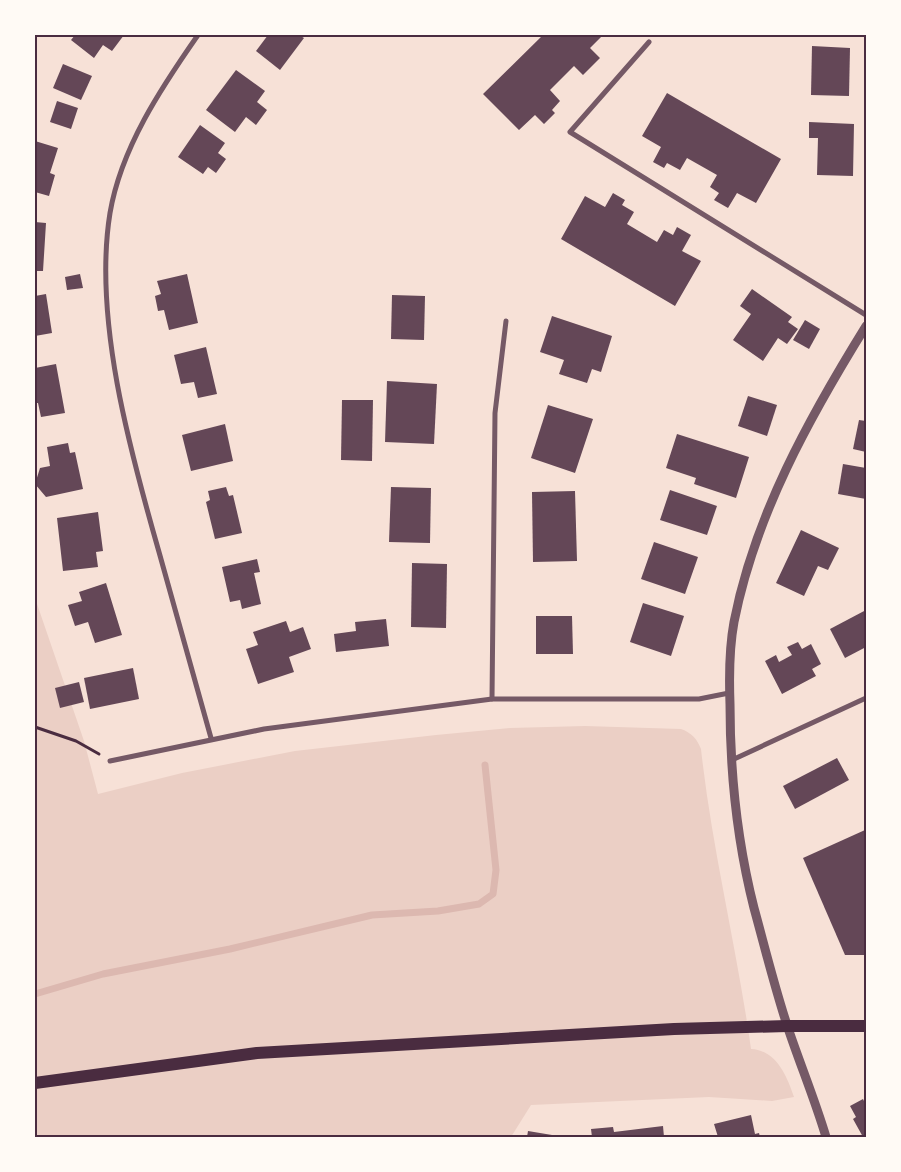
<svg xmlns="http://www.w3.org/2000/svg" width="901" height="1172" viewBox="0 0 901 1172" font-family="'PT Sans Narrow',sans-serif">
  <rect width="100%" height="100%" fill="#f7e1d7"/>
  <path fill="#ebcfc5" d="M35 598 84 741 98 794 182 773 295 751 436 735 510 728 585 726 681 729C692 733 697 739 701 749 712 850 737 948 751 1049 776 1050 787 1076 794 1097L772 1101 709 1097 531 1105 511 1137H35Z"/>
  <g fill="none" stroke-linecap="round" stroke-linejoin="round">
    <polyline stroke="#dcb8b0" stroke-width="7" points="35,994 103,974 230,949 372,915 438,911 479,904 493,894 496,870 485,765"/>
  </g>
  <g fill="#644757">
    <polygon points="75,35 124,35 112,51 103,45 94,58 71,40"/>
    <polygon points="268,35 299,35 304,38 280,70 256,51"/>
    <polygon points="543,35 603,35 590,48 600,58 583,75 574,66 550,90 560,101 552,110 555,113 544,124 535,115 519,130 483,94"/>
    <polygon points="812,46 850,48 849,96 811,95"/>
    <polygon points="63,64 92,76 81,100 53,88"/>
    <polygon points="236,70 265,91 257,102 267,110 256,125 246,117 235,132 206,110"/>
    <polygon points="667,93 781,159 756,203 737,193 728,208 714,200 719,193 710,187 717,175 687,158 680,170 667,163 664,168 653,162 661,147 642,136"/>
    <polygon points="57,101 78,108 71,129 50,122"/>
    <polygon points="809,122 854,124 853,176 817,175 818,138 809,138"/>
    <polygon points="200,125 225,143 218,153 226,159 216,173 208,167 203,174 178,157"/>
    <polygon points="35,141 58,148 50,173 55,175 49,196 35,192"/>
    <polygon points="613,193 625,200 622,205 634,212 627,224 657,242 664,230 673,235 677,227 691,235 682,251 701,261 675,306 561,239 585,196 605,207"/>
    <polygon points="35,222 46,223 43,271 35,271"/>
    <polygon points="80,274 83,288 67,290 65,277"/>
    <polygon points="187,274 198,323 169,330 164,310 158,311 155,296 161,294 157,281"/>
    <polygon points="752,289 792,317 788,322 798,329 787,344 778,338 763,361 733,340 751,314 740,306"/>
    <polygon points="46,294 52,333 35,336 35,296"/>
    <polygon points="392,295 425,296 424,340 391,339"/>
    <polygon points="552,316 612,336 601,372 592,369 587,383 559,374 564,360 540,352"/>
    <polygon points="805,320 820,329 809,349 793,340"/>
    <polygon points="206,347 217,394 198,398 194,382 181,384 174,355"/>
    <polygon points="56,364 65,413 41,417 38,403 35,403 35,368"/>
    <polygon points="387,381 437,384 434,444 385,442"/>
    <polygon points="748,396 777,405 767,436 738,426"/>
    <polygon points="342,400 373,400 372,461 341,460"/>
    <polygon points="548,405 593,419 575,473 531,458"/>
    <polygon points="859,420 866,421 866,452 853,449"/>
    <polygon points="225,424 233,461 191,471 182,435"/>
    <polygon points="677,434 749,457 736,498 694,484 696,478 666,468"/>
    <polygon points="68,443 70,453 75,452 83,489 46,497 35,484 40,468 50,466 47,447"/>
    <polygon points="843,464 866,468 866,499 838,494"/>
    <polygon points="226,487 229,496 233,495 242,533 215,539 206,502 210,500 208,491"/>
    <polygon points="391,487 431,488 430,543 389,542"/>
    <polygon points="670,490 717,506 707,535 660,520"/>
    <polygon points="575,491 577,561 533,562 532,492"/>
    <polygon points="98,512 103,551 96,552 98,567 63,571 57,518"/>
    <polygon points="801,530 839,548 828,570 818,566 804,596 776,583"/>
    <polygon points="654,542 698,557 685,594 641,579"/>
    <polygon points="257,559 260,572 254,573 261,604 242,609 240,600 230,602 222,567"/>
    <polygon points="412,563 447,564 446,628 411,627"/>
    <polygon points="106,583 122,635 95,643 88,622 75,626 68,605 82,601 79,592"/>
    <polygon points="643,603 684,616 671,656 630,642"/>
    <polygon points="866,610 866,647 845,658 830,629"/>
    <polygon points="536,616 572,616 573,654 536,654"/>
    <polygon points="386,619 389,646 336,652 334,634 356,631 355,622"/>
    <polygon points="286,621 290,632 303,627 311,649 289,657 294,672 258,684 246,649 258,645 253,632"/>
    <polygon points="798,642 802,649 811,644 821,664 812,669 816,676 782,694 765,661 776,655 779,662 792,655 787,647"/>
    <polygon points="133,668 139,699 90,709 84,678"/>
    <polygon points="79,682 84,702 60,708 55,688"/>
    <polygon points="837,758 849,780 795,809 783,786"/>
    <polygon points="865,830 866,955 845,955 803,858"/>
    <polygon points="863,1099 866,1105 866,1137 863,1137 853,1119 856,1117 850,1106"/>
    <polygon points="751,1115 755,1134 759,1133 760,1137 718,1137 714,1124"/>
    <polygon points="663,1126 664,1137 592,1137 591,1129 613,1127 614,1132"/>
    <polygon points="528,1131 558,1136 558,1137 527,1137"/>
  </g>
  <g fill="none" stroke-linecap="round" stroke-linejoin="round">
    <polyline stroke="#4a2c40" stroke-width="3" points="35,727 76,741 99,754"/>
    <g stroke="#755966" stroke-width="5">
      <path d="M198 35C161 88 121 148 110 213 93 318 130 451 159 552 176 614 194 676 211 738"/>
      <polyline points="649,42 570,132 866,315"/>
      <polyline points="492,699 495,413 506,321"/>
      <polyline points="732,760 866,698"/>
      <polyline points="110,761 264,729 492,699 699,699 729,693"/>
    </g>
    <path stroke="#755966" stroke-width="9" d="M826 1137C815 1100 800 1064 788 1028 775 989 765 948 754 908 737 841 730 772 730 704 729 677 729 649 734 622 755 515 809 418 866 326"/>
    <polyline stroke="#4a2c40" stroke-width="12" points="35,1083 257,1053 674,1029 787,1026 866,1026"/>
  </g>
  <rect width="901" height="1172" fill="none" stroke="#fffaf5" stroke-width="72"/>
  <rect x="36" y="36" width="829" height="1100" fill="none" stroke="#4a2c40" stroke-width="2"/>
</svg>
